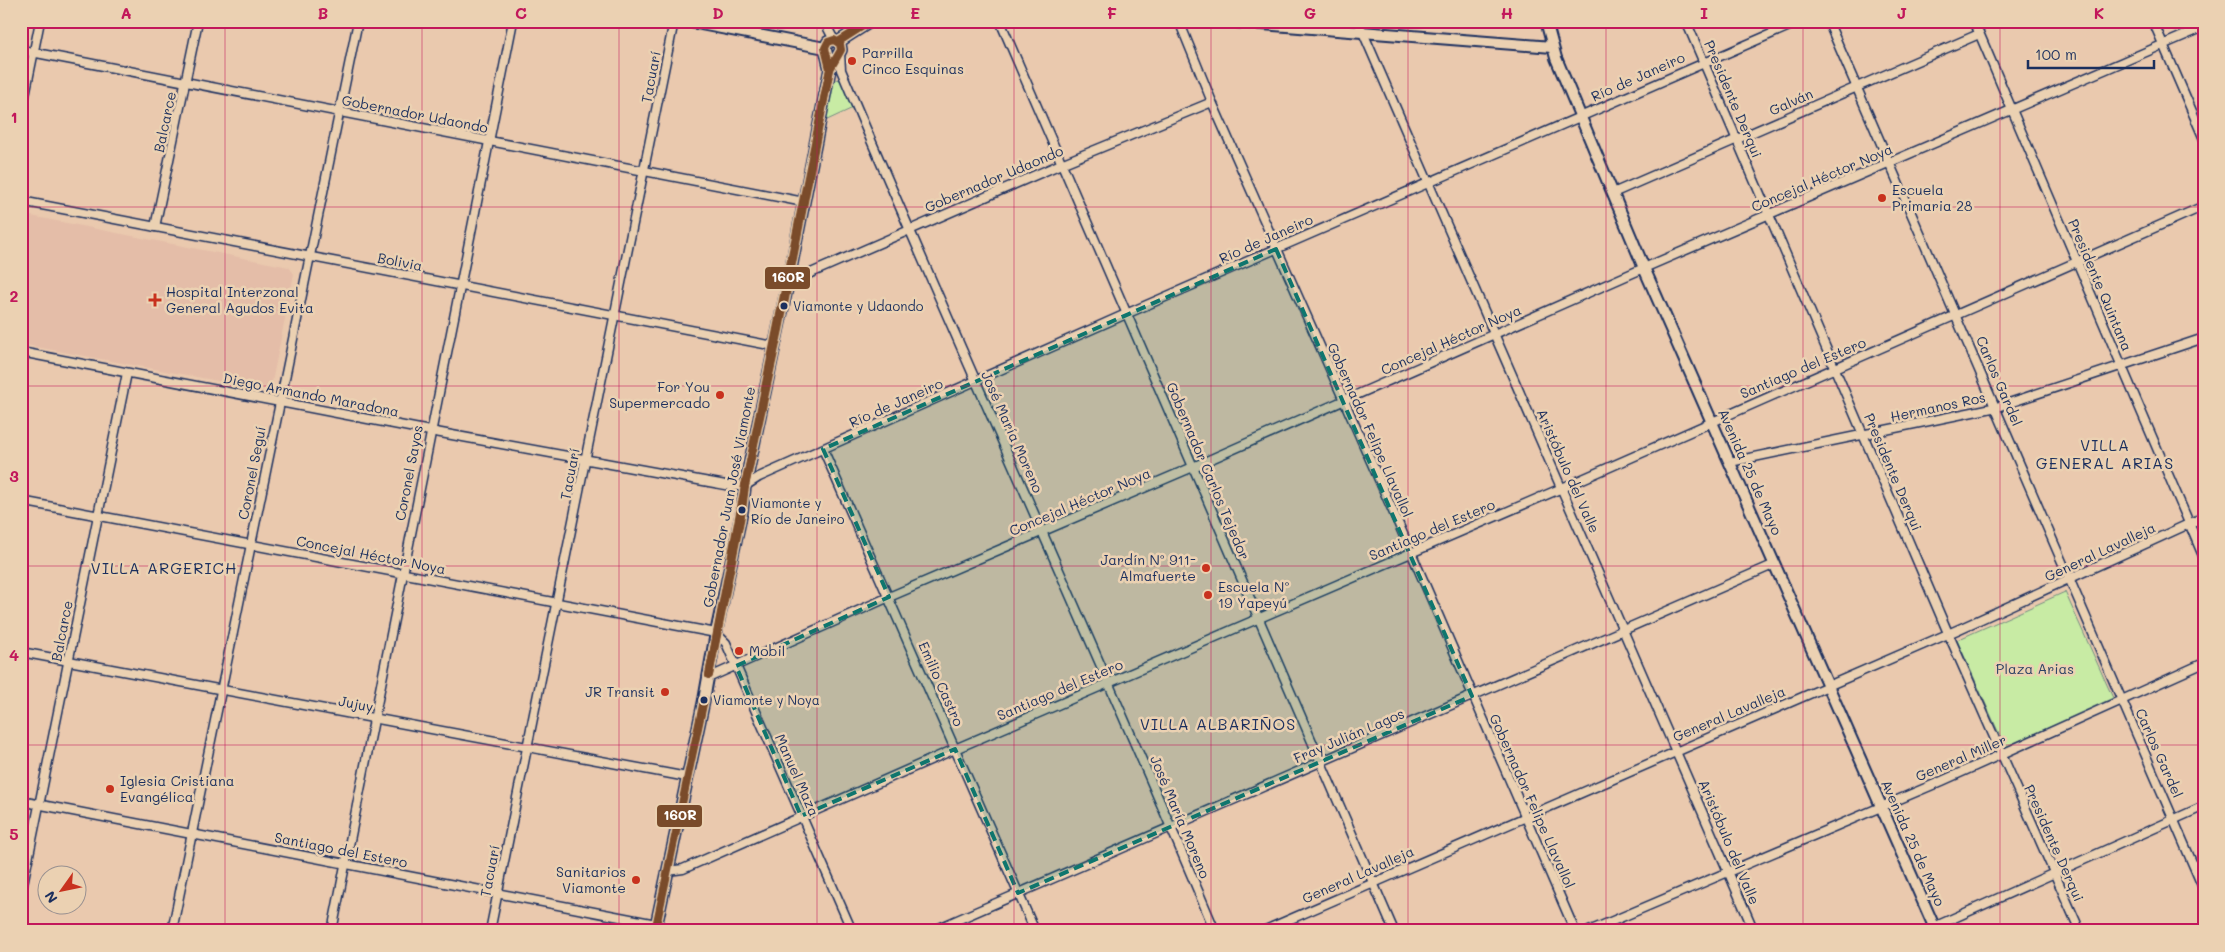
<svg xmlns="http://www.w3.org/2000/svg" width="2225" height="952" viewBox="0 0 2225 952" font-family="Mali,sans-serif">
  <rect width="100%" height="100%" fill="#eac9ae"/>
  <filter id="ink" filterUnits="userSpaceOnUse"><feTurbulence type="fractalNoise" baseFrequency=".02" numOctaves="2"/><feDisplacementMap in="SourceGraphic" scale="10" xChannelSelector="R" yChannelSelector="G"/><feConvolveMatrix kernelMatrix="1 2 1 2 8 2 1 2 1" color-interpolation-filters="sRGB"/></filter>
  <g filter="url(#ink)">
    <polygon fill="#e4bda8" points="21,214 289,267 294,274 271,387 266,390 21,344"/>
    <g fill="#c8eba4" stroke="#728d81">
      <polygon points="837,79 843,81 855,107 825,121 833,82"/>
      <polygon points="2065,592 2113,698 2005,747 1957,640"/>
    </g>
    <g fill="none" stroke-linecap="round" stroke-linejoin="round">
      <defs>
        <g id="street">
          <polyline points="824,21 834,40"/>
          <polyline points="1000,21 1394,931"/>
          <polyline points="1179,21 1212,102 1411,552 1575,931"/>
          <polyline points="1358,21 1754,931"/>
          <polyline points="1686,21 1948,633 2080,931"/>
          <polyline points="1828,21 2204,890"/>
          <polyline points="1974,21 2204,558"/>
          <polyline points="2153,21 2204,139"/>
          <polyline points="21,50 804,202"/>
          <path d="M840 53 841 70C963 358 1094 643 1215 931"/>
          <polyline points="21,115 40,21"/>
          <polyline points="1613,193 1979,34"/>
          <polyline points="21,201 774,346"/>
          <polyline points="155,227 198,21"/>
          <polyline points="788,283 1061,164 1212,102"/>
          <polyline points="21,352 430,431 731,486 745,486 759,477 1126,314 1801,21"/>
          <polyline points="823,449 1035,931"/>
          <polyline points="1730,462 1997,407 2204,338"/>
          <polyline points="21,501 716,633 726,643 852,931"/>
          <polyline points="21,652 687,777"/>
          <polyline points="708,678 889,597 1193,467 1644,268 2204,27"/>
          <polyline points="21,801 656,924"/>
          <polyline points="668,871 683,869 955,749 1562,488 2204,206"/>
          <polyline points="21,894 127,373"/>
          <polyline points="172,931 358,21"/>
          <polyline points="332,931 513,21"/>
          <polyline points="490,931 674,21"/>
          <polyline points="932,931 1775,564"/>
          <polyline points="1263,931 1957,630 2204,517"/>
          <polyline points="1589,931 1942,781 2204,663"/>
          <polyline points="1925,931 2204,806"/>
        </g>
        <g id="secondary">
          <polyline points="685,21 825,48"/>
          <polyline points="1223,21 1552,47"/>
          <polyline points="1546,21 1556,58 1644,268 1936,931"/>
          <polyline points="838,42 871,21"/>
          <polyline points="655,931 704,700 716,633 742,511 745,486 788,283 830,69 841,50 840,44 834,40 828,42 825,48 830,69"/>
        </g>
      </defs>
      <use href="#street" stroke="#1b2f5e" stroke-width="11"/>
      <use href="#secondary" stroke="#1b2f5e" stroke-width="14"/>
      <use href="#street" stroke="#ebd1b2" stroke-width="8"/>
      <use href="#secondary" stroke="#ebd1b2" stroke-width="10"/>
      <defs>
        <g id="bus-1">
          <polygon points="834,40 840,44 841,50 830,69 825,48 828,42"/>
          <polyline points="838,42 871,21"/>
          <polyline points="745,486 830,69"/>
          <polyline points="745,486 779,330 830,69"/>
          <polyline points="709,675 745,486"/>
          <polyline points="709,675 742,511 745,486"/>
          <polyline points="655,931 704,700"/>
        </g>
      </defs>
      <use href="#bus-1" stroke="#ebd1b2" stroke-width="11"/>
      <use href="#bus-1" stroke="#7a4b2a" stroke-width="8"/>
    </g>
  </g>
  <path fill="#0f766e" fill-opacity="0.2" stroke="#0f766e" stroke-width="4" stroke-dasharray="10 6" stroke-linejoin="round" d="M1276 249 1472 696 1018 893 955 749 801 816 736 666 889 597 823 449Z"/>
  <path fill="none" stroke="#c2185b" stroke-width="1" stroke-opacity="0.55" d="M225 21V931M422 21V931M619 21V931M817 21V931M1014 21V931M1211 21V931M1408 21V931M1606 21V931M1803 21V931M2000 21V931M21 207H2204M21 386H2204M21 566H2204M21 745H2204"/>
  <g fill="#c8321e" stroke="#ebd1b2" stroke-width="2">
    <circle cx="852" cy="61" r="5"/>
    <circle cx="1882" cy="198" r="5"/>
    <path d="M152.5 292.5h5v5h5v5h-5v5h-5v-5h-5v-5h5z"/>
    <circle cx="720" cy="395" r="5"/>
    <circle cx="1206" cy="568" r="5"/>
    <circle cx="1208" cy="595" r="5"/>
    <circle cx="739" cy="651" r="5"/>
    <circle cx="665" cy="692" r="5"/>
    <circle cx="110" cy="789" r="5"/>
    <circle cx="636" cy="880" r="5"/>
  </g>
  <g fill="#1b2f5e" stroke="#ebd1b2" stroke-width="2">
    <circle cx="784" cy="306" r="4.5"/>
    <circle cx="742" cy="510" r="4.5"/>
    <circle cx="704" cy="700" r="4.5"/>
  </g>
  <g text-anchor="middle" stroke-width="5" stroke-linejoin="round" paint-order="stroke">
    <g font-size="13" fill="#1b2f5e" stroke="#ebd1b2" text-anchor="start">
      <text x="793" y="311">Viamonte y Udaondo</text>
      <text x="751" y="508">Viamonte y<tspan x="751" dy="16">Río de Janeiro</tspan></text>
      <text x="713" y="705">Viamonte y Noya</text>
    </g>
    <g font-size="14" fill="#1b2f5e" stroke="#ebd1b2" text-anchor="start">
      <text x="862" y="58">Parrilla<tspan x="862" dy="16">Cinco Esquinas</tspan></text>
      <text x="1892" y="195">Escuela<tspan x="1892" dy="16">Primaria 28</tspan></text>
      <text x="166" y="297">Hospital Interzonal<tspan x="166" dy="16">General Agudos Evita</tspan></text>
      <text x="710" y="392" text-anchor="end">For You<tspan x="710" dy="16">Supermercado</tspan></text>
      <text x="1196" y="565" text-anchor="end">Jardín Nº 911-<tspan x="1196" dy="16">Almafuerte</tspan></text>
      <text x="1218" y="592">Escuela Nº<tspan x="1218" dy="16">19 Yapeyú</tspan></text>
      <text x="749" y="656">Mobil</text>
      <text x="655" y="697" text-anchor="end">JR Transit</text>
      <text x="120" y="786">Iglesia Cristiana<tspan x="120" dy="16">Evangélica</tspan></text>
      <text x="626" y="877" text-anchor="end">Sanitarios<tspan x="626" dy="16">Viamonte</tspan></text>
    </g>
    <g font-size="14" fill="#1b2f5e" stroke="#ebd1b2">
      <text transform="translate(651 77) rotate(-79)" y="5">Tacuarí</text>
      <text transform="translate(1638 77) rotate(-24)" y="5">Río de Janeiro</text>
      <text transform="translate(1733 99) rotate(67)" y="5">Presidente Derqui</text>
      <text transform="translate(1791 102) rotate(-24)" y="5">Galván</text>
      <text transform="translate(415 114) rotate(11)" y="5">Gobernador Udaondo</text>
      <text transform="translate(165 122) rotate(-78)" y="5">Balcarce</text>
      <text transform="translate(1822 178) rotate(-23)" y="5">Concejal Héctor Noya</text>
      <text transform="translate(994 179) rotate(-23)" y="5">Gobernador Udaondo</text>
      <text transform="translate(1266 239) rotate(-24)" y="5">Río de Janeiro</text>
      <text transform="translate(400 262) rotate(11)" y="5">Bolivia</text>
      <text transform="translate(2100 285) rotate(67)" y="5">Presidente Quintana</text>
      <text transform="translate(1451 340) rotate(-24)" y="5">Concejal Héctor Noya</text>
      <text transform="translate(1803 368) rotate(-23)" y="5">Santiago del Estero</text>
      <text transform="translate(1999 381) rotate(67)" y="5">Carlos Gardel</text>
      <text transform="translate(311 395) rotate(11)" y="5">Diego Armando Maradona</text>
      <text transform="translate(896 403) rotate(-24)" y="5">Río de Janeiro</text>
      <text transform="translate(1938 407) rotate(-12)" y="5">Hermanos Ros</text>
      <text transform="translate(1370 430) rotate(66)" y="5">Gobernador Felipe Llavallol</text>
      <text transform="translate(1012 432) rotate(66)" y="5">José María Moreno</text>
      <text transform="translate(1208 471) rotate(67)" y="5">Gobernador Carlos Tejedor</text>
      <text transform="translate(1568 471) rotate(66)" y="5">Aristóbulo del Valle</text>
      <text transform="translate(1750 472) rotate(66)" y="5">Avenida 25 de Mayo</text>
      <text transform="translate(1893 472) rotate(67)" y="5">Presidente Derqui</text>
      <text transform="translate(252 473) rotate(-79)" y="5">Coronel Seguí</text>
      <text transform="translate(409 473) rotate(-79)" y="5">Coronel Sayos</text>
      <text transform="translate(570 474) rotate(-79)" y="5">Tacuarí</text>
      <text transform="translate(729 497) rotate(-79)" y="5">Gobernador Juan José Viamonte</text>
      <text transform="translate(1080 502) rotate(-23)" y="5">Concejal Héctor Noya</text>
      <text transform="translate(1432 530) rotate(-23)" y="5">Santiago del Estero</text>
      <text transform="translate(2100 552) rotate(-25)" y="5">General Lavalleja</text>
      <text transform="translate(371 555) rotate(11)" y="5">Concejal Héctor Noya</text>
      <text transform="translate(62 631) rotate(-79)" y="5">Balcarce</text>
      <text transform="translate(941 684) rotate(66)" y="5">Emilio Castro</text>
      <text transform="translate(1060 690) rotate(-23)" y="5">Santiago del Estero</text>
      <text transform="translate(356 704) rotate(11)" y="5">Jujuy</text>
      <text transform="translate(1729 714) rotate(-23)" y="5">General Lavalleja</text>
      <text transform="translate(1349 736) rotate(-23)" y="5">Fray Julián Lagos</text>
      <text transform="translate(2159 753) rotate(66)" y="5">Carlos Gardel</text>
      <text transform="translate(1961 758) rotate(-23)" y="5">General Miller</text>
      <text transform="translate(797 775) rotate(66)" y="5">Manuel Maza</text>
      <text transform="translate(1532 801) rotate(66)" y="5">Gobernador Felipe Llavallol</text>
      <text transform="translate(1180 817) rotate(67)" y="5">José María Moreno</text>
      <text transform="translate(1729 842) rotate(67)" y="5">Aristóbulo del Valle</text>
      <text transform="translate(1913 843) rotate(66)" y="5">Avenida 25 de Mayo</text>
      <text transform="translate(2054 843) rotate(66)" y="5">Presidente Derqui</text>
      <text transform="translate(341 850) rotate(11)" y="5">Santiago del Estero</text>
      <text transform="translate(490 871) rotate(-79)" y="5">Tacuarí</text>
      <text transform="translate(1358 875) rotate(-24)" y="5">General Lavalleja</text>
    </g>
    <g font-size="14" fill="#2c4265" stroke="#ebd1b2">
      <text x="2035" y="674">Plaza Arias</text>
    </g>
    <g font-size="16" letter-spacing="1" fill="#1b2f5e" stroke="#ebd1b2">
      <text x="2105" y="451">VILLA<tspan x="2105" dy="18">GENERAL ARIAS</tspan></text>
      <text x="164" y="574">VILLA ARGERICH</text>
      <text x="1218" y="730">VILLA ALBARIÑOS</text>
    </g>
  </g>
  <g stroke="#ebd1b2" stroke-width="2">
    <rect x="764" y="266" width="47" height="24" rx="5" fill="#7a4b2a"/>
    <rect x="656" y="804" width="47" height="24" rx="5" fill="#7a4b2a"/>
  </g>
  <g font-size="14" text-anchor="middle" font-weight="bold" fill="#fff">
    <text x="788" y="282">160R</text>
    <text x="680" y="820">160R</text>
  </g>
  <rect width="2225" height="952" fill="none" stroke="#ebd1b2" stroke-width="55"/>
  <g transform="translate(62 890) rotate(237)"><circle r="24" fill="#ebd1b2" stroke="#989090"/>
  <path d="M0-4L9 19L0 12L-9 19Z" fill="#c8321e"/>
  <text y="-8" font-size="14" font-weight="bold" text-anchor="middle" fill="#1b2f5e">N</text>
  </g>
  <path d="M2028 60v8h126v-8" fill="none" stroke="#1b2f5e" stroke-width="2.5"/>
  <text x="2035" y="60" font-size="15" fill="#1b2f5e" stroke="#ebd1b2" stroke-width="4" paint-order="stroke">100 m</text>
  <rect x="28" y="28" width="2170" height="896" fill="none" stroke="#c2185b" stroke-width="2"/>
  <g font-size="16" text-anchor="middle" font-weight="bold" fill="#c2185b">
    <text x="126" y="19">A</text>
    <text x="323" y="19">B</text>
    <text x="521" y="19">C</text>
    <text x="718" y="19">D</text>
    <text x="915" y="19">E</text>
    <text x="1112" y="19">F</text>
    <text x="1310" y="19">G</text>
    <text x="1507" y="19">H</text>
    <text x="1704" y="19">I</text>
    <text x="1902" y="19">J</text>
    <text x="2099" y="19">K</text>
    <text x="14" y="123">1</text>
    <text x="14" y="302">2</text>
    <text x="14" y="482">3</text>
    <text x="14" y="661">4</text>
    <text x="14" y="840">5</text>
  </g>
</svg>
